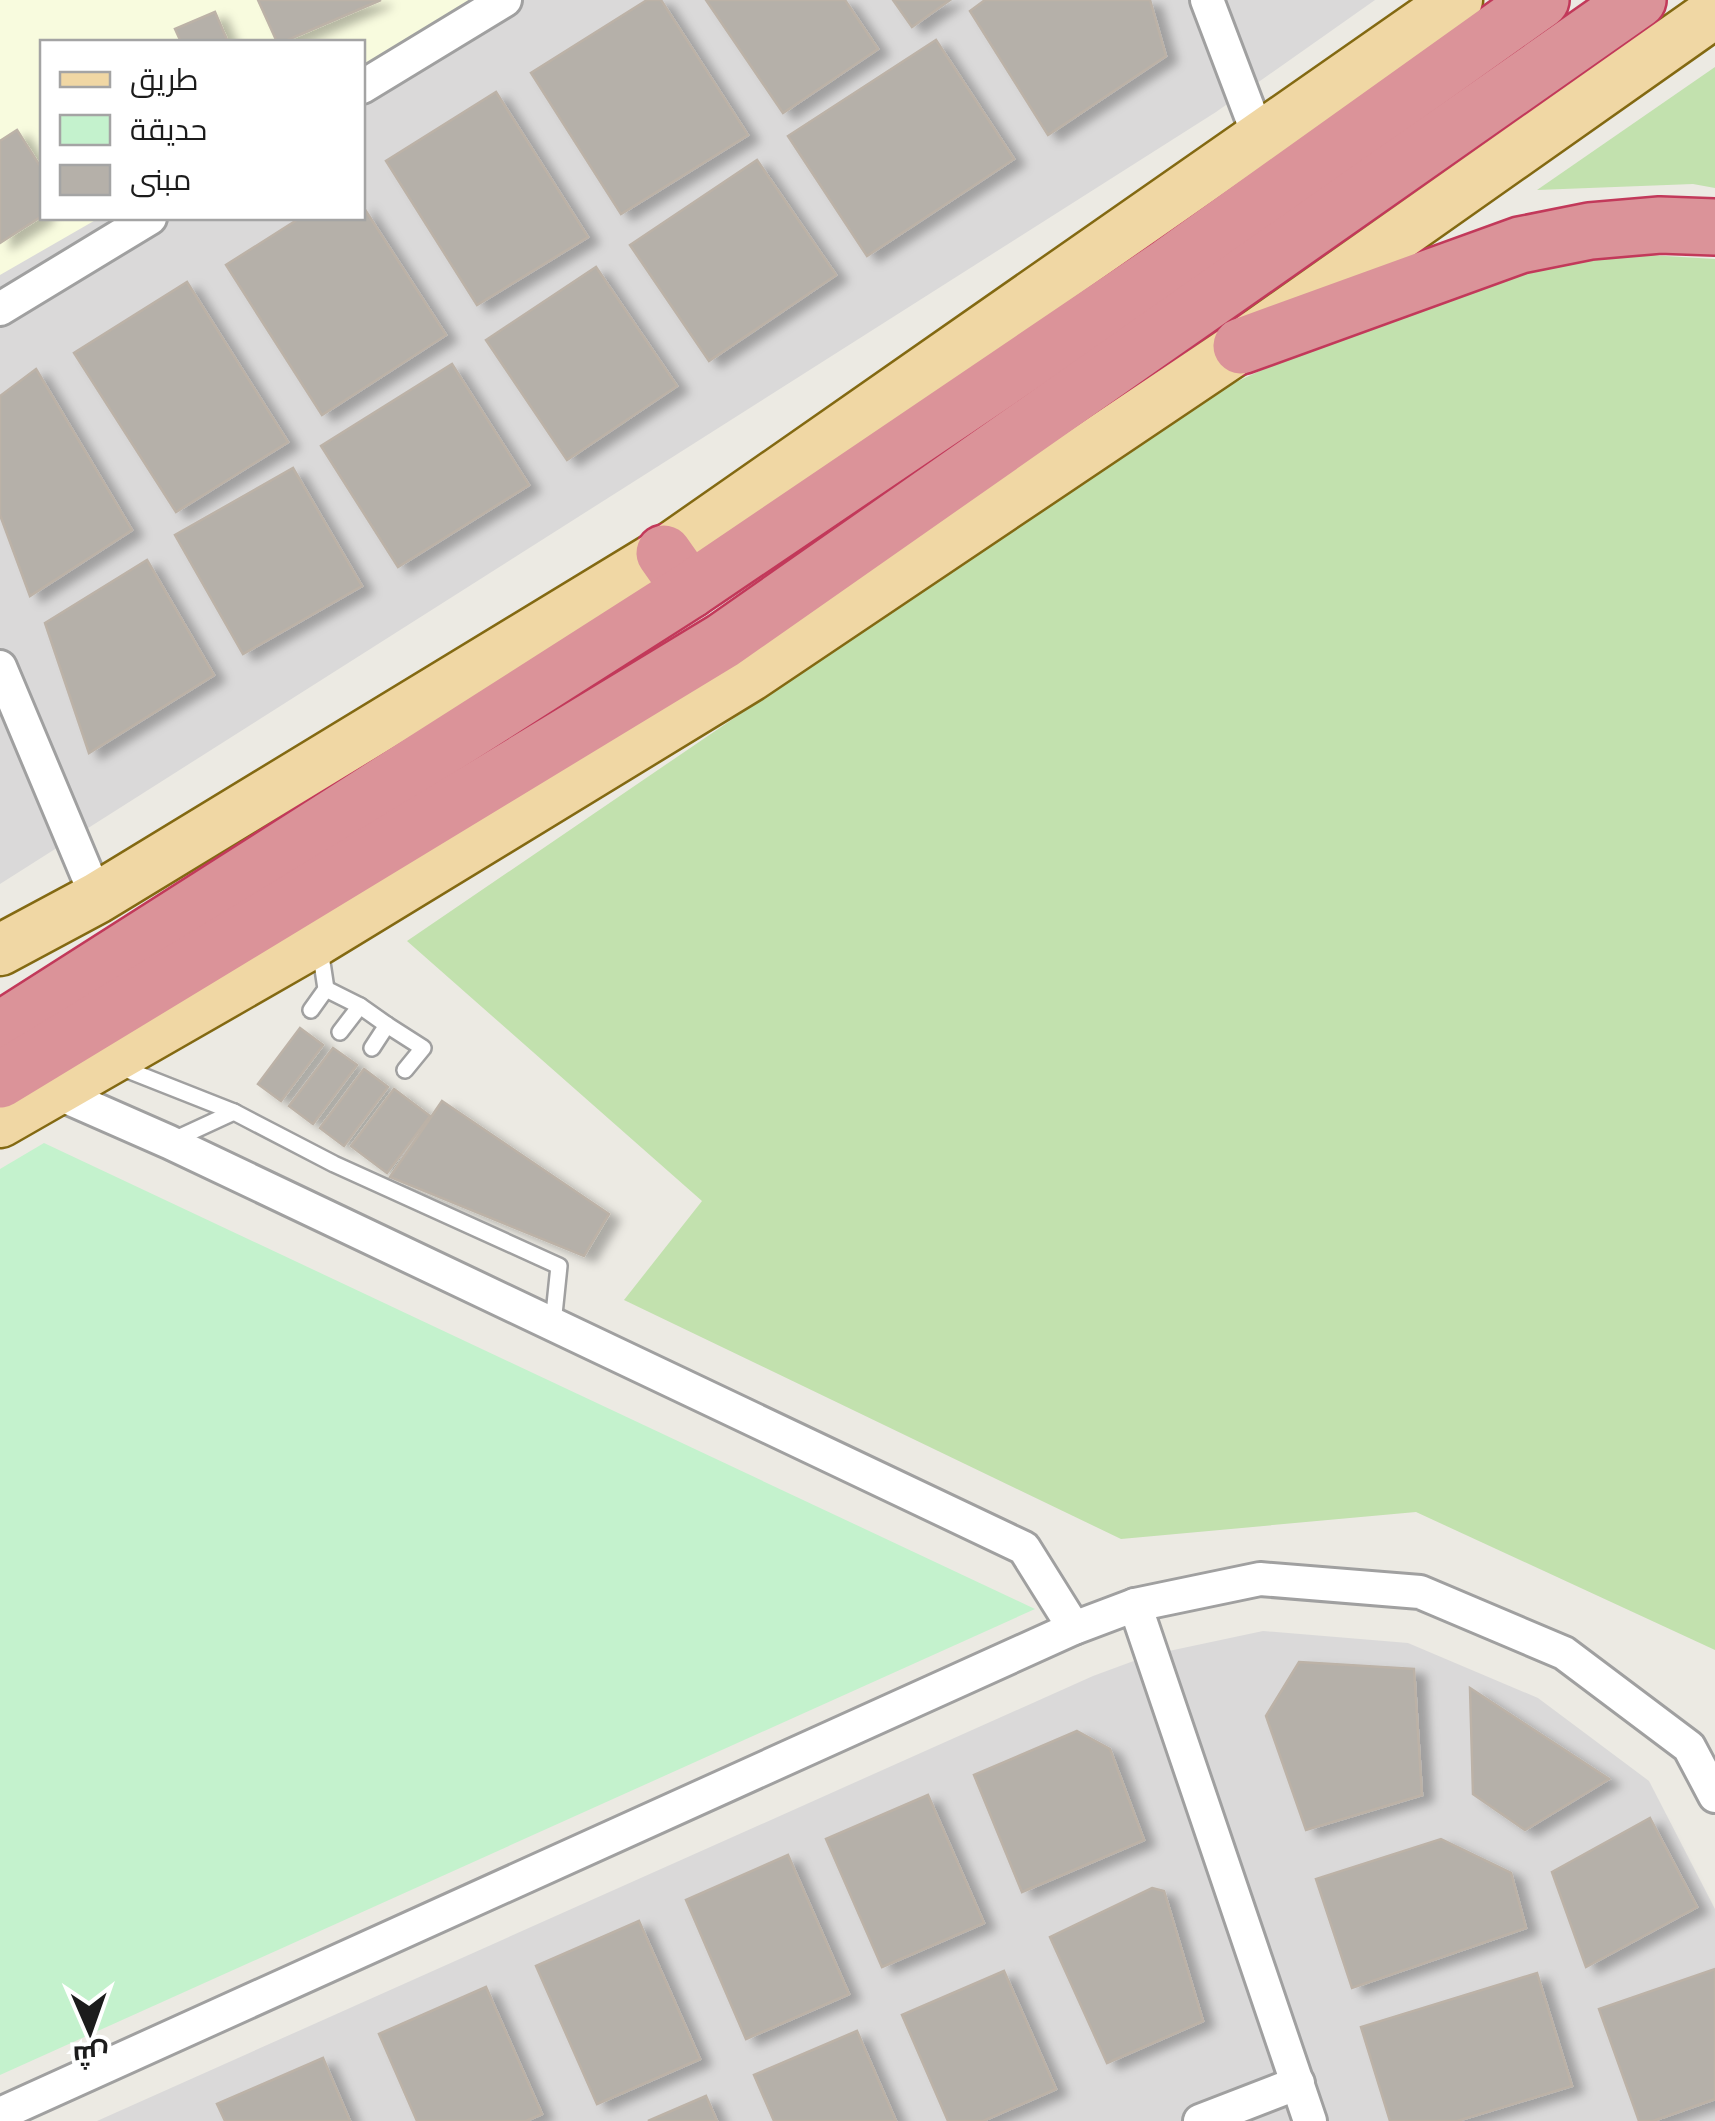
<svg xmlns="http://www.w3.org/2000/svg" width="1715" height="2121" viewBox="0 0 1715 2121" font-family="'Space Grotesk',Cairo,sans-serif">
  <defs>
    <filter id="shadow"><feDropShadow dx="11" dy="6" stdDeviation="5" flood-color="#0004"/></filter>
  </defs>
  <rect width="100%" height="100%" fill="#eceae3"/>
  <g fill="#dad9d9" fill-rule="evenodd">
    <path d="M0 0H1375L1216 112 0 884ZM42 42H362V218H42Z"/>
    <polygon points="1263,1631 1408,1643 1538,1698 1649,1781 1715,1909 1715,2121 97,2121 1093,1676 1150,1655"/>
  </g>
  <polygon fill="#f8fbde" points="0,0 475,0 363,65 362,42 42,42 42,218 99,218 0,275"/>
  <g fill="#c2e1ae">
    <polygon points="1715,67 1715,188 1693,184 1537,190"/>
    <polygon points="1599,252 1715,259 1715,1650 1416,1512 1121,1539 624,1300 702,1201 407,941 1208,395 1426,294"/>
  </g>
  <polygon fill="#c4f2cd" points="44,1143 1035,1609 0,2075 0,1169"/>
  <g fill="#b5b0a9" stroke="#bcb2a7" stroke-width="2.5" filter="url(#shadow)">
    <polygon points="258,0 381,0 283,42 277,42"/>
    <polygon points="647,0 661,0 748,135 621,214 531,73"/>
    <polygon points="706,0 845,0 878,49 783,113"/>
    <polygon points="893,0 950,0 912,27"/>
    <polygon points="985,0 1150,0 1166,56 1048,135 970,11"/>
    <polygon points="215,12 228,42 181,42 175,29"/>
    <polygon points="936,40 1014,159 867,256 788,136"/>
    <polygon points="496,92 588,237 477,305 386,161"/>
    <polygon points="17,130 42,169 42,216 0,243 0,141"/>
    <polygon points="757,160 836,275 709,361 630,245"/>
    <polygon points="362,205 446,335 322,415 226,265 300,218 362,218"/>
    <polygon points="596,267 677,386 567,460 486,340"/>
    <polygon points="187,282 288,442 176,512 74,353"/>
    <polygon points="452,364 529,485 398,567 321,446"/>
    <polygon points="36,369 132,530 30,596 0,515 0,396"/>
    <polygon points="293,468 362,586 243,654 175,535"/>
    <polygon points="147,560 214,675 89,753 45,623"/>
    <polygon points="300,1028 323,1045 281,1101 258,1084"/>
    <polygon points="333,1048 357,1065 313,1124 289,1106"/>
    <polygon points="364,1069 388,1087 344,1146 320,1128"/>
    <polygon points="394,1089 430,1116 387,1173 351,1146"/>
    <polygon points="442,1101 609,1214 584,1256 390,1177"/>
    <polygon points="1299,1662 1414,1669 1422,1795 1306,1830 1266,1716"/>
    <polygon points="1470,1688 1609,1779 1525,1830 1473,1794"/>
    <polygon points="1077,1731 1110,1749 1144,1840 1022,1892 974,1775"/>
    <polygon points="928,1795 984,1923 882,1967 826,1839"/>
    <polygon points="1650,1818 1697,1907 1586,1967 1552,1872"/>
    <polygon points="1441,1839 1511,1873 1526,1928 1352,1988 1316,1879"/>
    <polygon points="788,1855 849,1994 746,2039 686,1900"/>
    <polygon points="1152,1888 1164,1891 1203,2021 1107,2063 1050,1937"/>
    <polygon points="639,1921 700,2059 597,2104 536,1966"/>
    <polygon points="1715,1969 1715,2099 1653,2121 1639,2121 1599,2009"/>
    <polygon points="1004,1971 1056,2089 983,2121 948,2121 902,2015"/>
    <polygon points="1537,1973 1572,2086 1457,2121 1390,2121 1361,2027"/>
    <polygon points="486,1987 542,2114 526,2121 417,2121 379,2034"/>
    <polygon points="857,2031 896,2121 774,2121 754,2075"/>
    <polygon points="323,2058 350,2121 225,2121 217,2104"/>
    <polygon points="706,2096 717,2121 648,2121"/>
  </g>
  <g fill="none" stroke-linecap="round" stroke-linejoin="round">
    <defs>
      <g id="lane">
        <polyline points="326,989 360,1006 340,1032"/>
        <polyline points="360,1006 387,1025 372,1048"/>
        <polyline points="311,1010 326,989 320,949"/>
        <polyline points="387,1025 423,1048 405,1070"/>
        <polyline points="120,1067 234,1112 334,1164 559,1266 553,1324"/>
        <polyline points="169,1142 234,1112"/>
      </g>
      <g id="street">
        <polyline points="1207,0 1259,137"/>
        <polyline points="362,87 505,0"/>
        <polyline points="0,309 150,218"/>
        <polyline points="0,667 97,898"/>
        <polyline points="53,1091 169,1142 1024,1548 1074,1628"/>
        <polyline points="1135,1605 1310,2121"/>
        <polyline points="0,2114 1074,1628 1135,1605 1260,1579 1420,1592 1564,1653 1689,1747 1715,1796"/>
        <polyline points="1200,2121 1298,2083"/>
      </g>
      <g id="primary">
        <polyline points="0,950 97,898 664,553 1457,0"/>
        <polyline points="0,1122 319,939 750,676 1241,346 1715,12"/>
      </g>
      <g id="highway">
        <polyline points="1241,346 1520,245 1590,231 1660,225 1715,227"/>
        <polyline points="664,553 690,590"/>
        <polyline points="0,1030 690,590 1170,265 1541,0"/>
        <polyline points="0,1080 723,641 1638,0"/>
      </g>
    </defs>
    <use href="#lane" stroke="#a0a0a0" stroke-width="20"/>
    <use href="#street" stroke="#a0a0a0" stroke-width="38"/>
    <use href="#primary" stroke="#836912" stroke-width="55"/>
    <use href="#highway" stroke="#c2395a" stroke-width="60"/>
    <use href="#lane" stroke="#fff" stroke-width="15"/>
    <use href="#street" stroke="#fff" stroke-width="32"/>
    <use href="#primary" stroke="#f0d7a4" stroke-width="50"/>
    <use href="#highway" stroke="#db9399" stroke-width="55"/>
  </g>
  <rect x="40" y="40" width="325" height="180" fill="#ffffff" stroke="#a4a4a4" stroke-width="2.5"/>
  <rect x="60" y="72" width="50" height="15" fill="#f0d7a4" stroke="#a4a4a4" stroke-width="2.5"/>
  <text x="130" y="90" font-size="30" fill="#1c1c1c">طريق</text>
  <rect x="60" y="115" width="50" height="30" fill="#c4f2cd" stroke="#a4a4a4" stroke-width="2.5"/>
  <text x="130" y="140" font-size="30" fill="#1c1c1c">حديقة</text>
  <rect x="60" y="165" width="50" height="30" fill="#b5b0a9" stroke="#a4a4a4" stroke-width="2.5"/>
  <text x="130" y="190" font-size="30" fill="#1c1c1c">مبنى</text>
  <g transform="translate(90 2031) rotate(178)" stroke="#ffffff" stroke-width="8" paint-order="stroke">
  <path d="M0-8L18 38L0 25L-18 38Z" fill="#1c1c1c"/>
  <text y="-15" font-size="28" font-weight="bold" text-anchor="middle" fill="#1c1c1c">ش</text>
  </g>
</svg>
